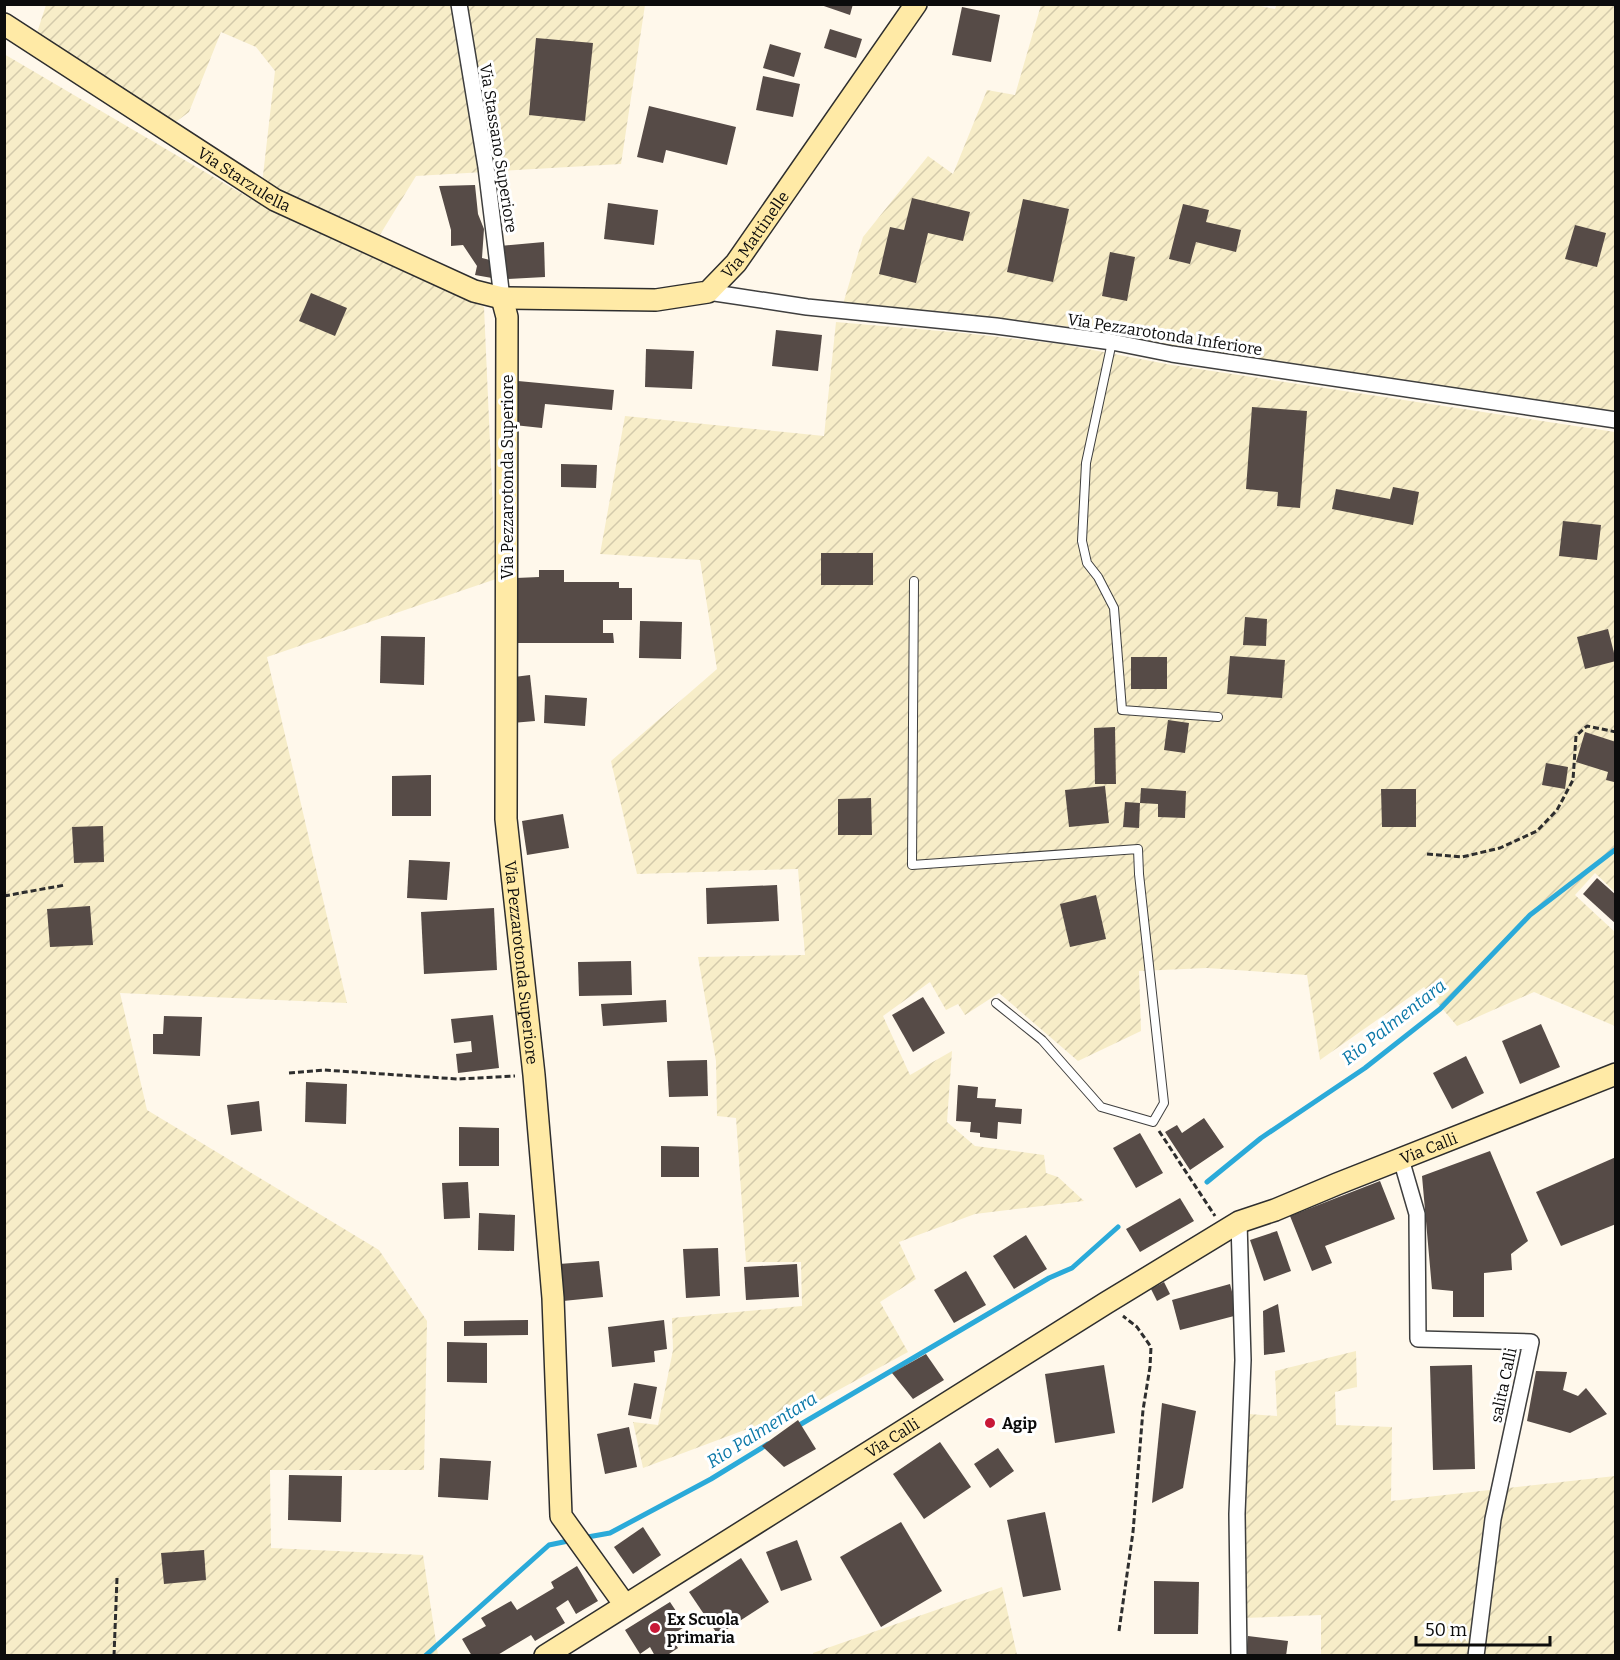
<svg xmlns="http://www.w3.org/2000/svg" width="1620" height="1660" viewBox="0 0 1620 1660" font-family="Bitter,serif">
  <defs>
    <pattern id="farmland-furrows" width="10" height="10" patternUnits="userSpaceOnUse" patternTransform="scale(1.5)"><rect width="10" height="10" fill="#f7edc8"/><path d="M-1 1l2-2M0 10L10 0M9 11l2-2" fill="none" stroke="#d3caab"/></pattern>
  </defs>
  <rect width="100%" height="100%" fill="#fff8eb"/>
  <g fill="url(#farmland-furrows)">
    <polygon points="1251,4 1275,9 1277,4 1615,5 1615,414 1175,346 1064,326 965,314 843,304 863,237 928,156 953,174 987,90 1015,95 1041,5"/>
    <polygon points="46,5 645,5 621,164 416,176 378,238 262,184 275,71 256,47 221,32 189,112 173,124 36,36"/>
    <polygon points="4,54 251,199 484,307 496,579 267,657 347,1003 120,993 147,1110 379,1250 427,1321 424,1470 270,1470 271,1548 423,1555 438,1655 5,1655"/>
    <polygon points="836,322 963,333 1061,344 1172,365 1615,432 1615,892 1595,873 1575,895 1615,932 1615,1026 1534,992 1457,1026 1424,987 1320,1060 1307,975 1207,968 1139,971 1141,1031 1078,1061 999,993 965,1015 958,1004 946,1010 930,982 883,1016 910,1075 952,1051 947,1122 975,1146 1044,1155 1046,1173 1058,1177 1084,1201 975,1214 899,1242 916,1279 880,1302 908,1352 811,1405 643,1468 633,1422 658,1425 673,1350 672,1318 802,1306 801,1262 746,1262 736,1118 717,1116 716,1061 698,957 805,955 798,869 637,874 611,761 717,669 700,560 600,554 625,416 824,436"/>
    <polygon points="1356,1351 1357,1387 1335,1392 1336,1425 1392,1427 1391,1501 1615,1476 1615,1655 1321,1655 1321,1615 1243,1618 1249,1414 1277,1416 1275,1371"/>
    <polygon points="1002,1587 1017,1655 813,1655 813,1653"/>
  </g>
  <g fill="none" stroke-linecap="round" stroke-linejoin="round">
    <g stroke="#2baad9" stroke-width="5">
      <polyline points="1207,1182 1261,1138 1365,1068 1440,1009 1530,915 1616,849"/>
      <polyline points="796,1427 1049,1278 1072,1268 1118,1227"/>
      <polyline points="582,1538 610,1533 711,1479 768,1444"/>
      <polyline points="425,1656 549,1545 573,1540"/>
    </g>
  </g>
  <g fill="#564b47">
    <polygon points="818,4 853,4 850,15"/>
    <polygon points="962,7 1000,15 991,62 952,55"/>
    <polygon points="830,29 862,39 856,58 824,48"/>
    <polygon points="536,38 593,43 585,121 529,115"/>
    <polygon points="770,44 801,53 794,77 763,68"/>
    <polygon points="763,76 800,84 793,117 756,110"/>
    <polygon points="649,106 736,127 727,165 666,150 663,163 637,157"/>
    <polygon points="475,185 478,214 484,229 482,258 494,261 492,278 475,275 477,266 463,245 451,246 451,230 439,186"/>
    <polygon points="912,198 970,212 963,241 928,233 916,283 879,274 890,227 904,230"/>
    <polygon points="1023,199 1069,209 1053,282 1007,272"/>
    <polygon points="608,203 658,210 654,245 604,239"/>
    <polygon points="1183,204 1209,210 1206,222 1241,230 1236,252 1196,242 1190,264 1169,259"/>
    <polygon points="1575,225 1606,233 1597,267 1565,259"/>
    <polygon points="544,242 545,277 506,279 500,246"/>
    <polygon points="1110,252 1135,257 1127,301 1102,296"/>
    <polygon points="311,293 347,308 335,336 299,321"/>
    <polygon points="776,330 822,335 818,371 772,366"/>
    <polygon points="646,349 694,351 692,389 645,387"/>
    <polygon points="518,381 614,390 612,410 545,404 542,428 514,425"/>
    <polygon points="1252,407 1307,411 1300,508 1277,506 1278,492 1246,489"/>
    <polygon points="561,464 597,465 596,488 561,487"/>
    <polygon points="1393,487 1419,492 1413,525 1332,509 1336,489 1390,499"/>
    <polygon points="1563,521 1601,525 1597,560 1559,556"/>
    <rect x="821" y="553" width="52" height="32"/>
    <polygon points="539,570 564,570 564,582 619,582 619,588 632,588 632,620 603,620 603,633 613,633 614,643 517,643 516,578 539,577"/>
    <polygon points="1245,617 1267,619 1266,646 1243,645"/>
    <polygon points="640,621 682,622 681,659 639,658"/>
    <polygon points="1608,629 1616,661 1585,669 1577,637"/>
    <polygon points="381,636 425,637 424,685 380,683"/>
    <polygon points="1230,656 1285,660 1282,698 1227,694"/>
    <rect x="1131" y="657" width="36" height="32"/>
    <polygon points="530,675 535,721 512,723 507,678"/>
    <polygon points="545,695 587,698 585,726 544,723"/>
    <polygon points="1168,720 1189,723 1185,753 1164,750"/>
    <polygon points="1115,727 1116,784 1095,784 1094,728"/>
    <polygon points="1585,732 1616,742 1616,778 1614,782 1606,780 1608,772 1576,762"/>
    <polygon points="1546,763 1568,767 1565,789 1542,785"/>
    <polygon points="431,775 431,816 392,816 392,776"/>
    <polygon points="1105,786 1109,823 1069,827 1065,790"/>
    <polygon points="1141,788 1186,791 1185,818 1158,817 1158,804 1140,803"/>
    <polygon points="1381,789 1416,789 1416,827 1382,827"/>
    <polygon points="871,798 872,835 838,835 838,799"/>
    <polygon points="1125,802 1140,803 1139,828 1123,827"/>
    <polygon points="563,814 569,848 527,855 522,821"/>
    <polygon points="103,826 104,862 74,863 72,827"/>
    <polygon points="409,860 450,862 447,900 407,898"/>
    <polygon points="1597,878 1616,895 1616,924 1583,894"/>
    <polygon points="777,885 779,921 707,924 706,888"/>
    <polygon points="1096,895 1106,939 1070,947 1060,904"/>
    <polygon points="90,906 93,945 50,947 47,909"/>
    <polygon points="494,908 497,970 424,974 421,912"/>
    <polygon points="631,961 632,995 579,996 578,962"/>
    <polygon points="923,997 945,1033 913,1052 892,1015"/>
    <polygon points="666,1000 667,1022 603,1026 601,1004"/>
    <polygon points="493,1015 499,1068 458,1073 456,1054 472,1052 471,1041 454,1043 451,1019"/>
    <polygon points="164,1016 202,1017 200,1056 153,1054 153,1034 163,1034"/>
    <polygon points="1541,1024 1560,1067 1520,1084 1502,1041"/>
    <polygon points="1466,1056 1484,1093 1452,1109 1433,1073"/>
    <polygon points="707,1060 708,1096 669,1097 667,1061"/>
    <polygon points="306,1082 347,1084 346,1124 305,1122"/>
    <polygon points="958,1085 978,1087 977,1098 996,1099 995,1107 1022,1109 1021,1124 998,1122 997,1139 980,1137 980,1133 970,1132 971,1122 956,1121"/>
    <polygon points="259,1101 262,1131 231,1135 227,1105"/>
    <polygon points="1204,1118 1224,1147 1190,1170 1165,1132 1177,1125 1182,1133"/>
    <polygon points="459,1127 499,1128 499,1166 459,1166"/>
    <polygon points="1140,1133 1163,1173 1136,1188 1113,1148"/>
    <polygon points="661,1146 699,1147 699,1177 661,1177"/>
    <polygon points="1490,1151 1528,1241 1511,1254 1512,1270 1484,1273 1484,1317 1453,1317 1453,1291 1432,1289 1422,1176"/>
    <polygon points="1616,1157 1616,1224 1561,1246 1536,1192"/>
    <polygon points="1380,1181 1395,1219 1325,1246 1332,1263 1312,1271 1290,1216"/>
    <polygon points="468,1182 470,1218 444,1219 442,1183"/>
    <polygon points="1180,1198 1194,1221 1140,1252 1126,1229"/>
    <polygon points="479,1213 515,1215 514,1251 478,1250"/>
    <polygon points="1277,1231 1291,1271 1264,1281 1250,1240"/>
    <polygon points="1026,1235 1047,1269 1014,1289 993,1256"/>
    <polygon points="718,1248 720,1296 686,1298 683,1249"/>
    <polygon points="599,1261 603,1297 563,1301 559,1264"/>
    <polygon points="797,1264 799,1297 746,1300 744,1267"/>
    <polygon points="966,1271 986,1305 954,1323 934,1290"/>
    <polygon points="1164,1282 1170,1294 1157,1301 1151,1289"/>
    <polygon points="1230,1284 1238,1315 1180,1330 1172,1300"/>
    <polygon points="1278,1304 1285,1352 1264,1355 1263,1311"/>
    <polygon points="528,1320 528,1335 464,1336 464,1321"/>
    <polygon points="664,1320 667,1349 654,1351 655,1362 612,1367 608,1327"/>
    <polygon points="447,1342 487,1343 487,1383 447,1382"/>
    <polygon points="926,1354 944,1380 913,1399 892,1373"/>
    <polygon points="1104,1365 1115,1433 1055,1443 1045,1374"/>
    <polygon points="1472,1365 1475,1469 1433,1470 1430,1366"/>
    <polygon points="1536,1371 1567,1372 1563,1390 1578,1396 1586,1388 1607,1414 1570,1433 1527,1421"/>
    <polygon points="634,1383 657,1387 651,1419 628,1415"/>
    <polygon points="1162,1403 1196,1411 1183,1488 1152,1503"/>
    <polygon points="798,1420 816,1449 784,1467 762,1446"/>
    <polygon points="629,1427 637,1467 605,1474 597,1434"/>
    <polygon points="940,1442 971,1487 924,1519 893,1474"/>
    <polygon points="998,1448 1014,1471 990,1488 974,1464"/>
    <polygon points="440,1458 491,1461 488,1500 438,1497"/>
    <polygon points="289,1475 342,1476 341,1522 288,1520"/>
    <polygon points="1045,1512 1061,1590 1023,1597 1007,1520"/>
    <polygon points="901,1522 942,1591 881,1627 840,1557"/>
    <polygon points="643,1527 661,1555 633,1574 614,1547"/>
    <polygon points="797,1540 812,1580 781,1591 766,1552"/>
    <polygon points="204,1550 206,1580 164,1584 161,1553"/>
    <polygon points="741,1558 769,1602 718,1635 689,1592"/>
    <polygon points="577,1566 598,1601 576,1614 568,1600 556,1608 565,1623 535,1641 531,1635 496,1656 472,1656 462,1639 486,1626 481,1618 511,1601 517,1610 554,1588 551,1582"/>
    <polygon points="1154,1581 1199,1582 1198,1634 1154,1634"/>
    <polygon points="670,1602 686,1626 670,1636 678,1648 666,1656 655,1656 650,1647 640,1654 625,1630"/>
    <polygon points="1248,1636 1288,1641 1286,1656 1246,1656"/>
  </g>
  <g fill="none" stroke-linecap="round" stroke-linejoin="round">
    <defs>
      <g id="lane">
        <polyline points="1112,342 1086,463 1082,541 1087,563 1098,577 1114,608 1122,710 1218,717"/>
        <polyline points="914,581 912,865 1138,849 1139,874 1164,1103 1153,1122 1101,1107 1042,1040 996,1003"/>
      </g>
      <g id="street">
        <polyline points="459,4 486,167 502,298"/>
        <polyline points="708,292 807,307 996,326 1112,342 1172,354 1616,420"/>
        <polyline points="1401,1159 1417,1214 1418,1339 1531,1342 1493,1519 1476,1656"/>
        <polyline points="1239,1656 1237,1514 1243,1360 1239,1222"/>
      </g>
      <g id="secondary">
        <path id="s1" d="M4 24 275 200 474 291 502 298 656 300 708 292 736 263 916 4"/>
        <path id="s2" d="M502 298 507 317 506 819 534 1075 553 1298 561 1516 625 1605"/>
        <path id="s3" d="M545 1656 1106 1303 1239 1222 1275 1210 1337 1184 1616 1074"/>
      </g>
    </defs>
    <use href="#lane" stroke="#3f3f3f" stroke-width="10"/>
    <use href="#street" stroke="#3f3f3f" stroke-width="18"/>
    <use href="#secondary" stroke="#2e2e2e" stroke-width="24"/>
    <g stroke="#2e2e2e" stroke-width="3" stroke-dasharray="6 3" stroke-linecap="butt">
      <polyline points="1427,854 1462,857 1500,848 1537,831 1557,810 1573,780 1576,736 1587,726 1616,732"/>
      <polyline points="4,896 65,885"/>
      <polyline points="289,1073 324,1070 458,1079 515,1076"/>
      <polyline points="1159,1131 1215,1216"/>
      <polyline points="1119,1631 1133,1532 1143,1410 1150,1367 1151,1347 1137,1327 1123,1316"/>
      <polyline points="114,1656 117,1578"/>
    </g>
    <use href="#lane" stroke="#fff" stroke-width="8"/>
    <use href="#street" stroke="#fff" stroke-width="15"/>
    <use href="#secondary" stroke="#ffeaa6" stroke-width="21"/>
  </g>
  <g fill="#c81837" stroke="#fff" stroke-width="2">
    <circle cx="990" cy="1423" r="6"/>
    <circle cx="655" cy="1628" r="6"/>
  </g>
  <g text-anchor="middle" stroke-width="6" stroke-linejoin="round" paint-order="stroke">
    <g font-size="16" fill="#0c0c0c" stroke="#fff">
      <text transform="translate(499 148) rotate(81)" y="6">Via Stassano Superiore</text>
      <text dy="6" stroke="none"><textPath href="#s1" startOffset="286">Via Starzulella</textPath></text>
      <text dy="6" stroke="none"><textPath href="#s1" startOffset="852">Via Mattinelle</textPath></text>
      <text transform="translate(1165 334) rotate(9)" y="6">Via Pezzarotonda Inferiore</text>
      <text transform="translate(507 477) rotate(-90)" y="6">Via Pezzarotonda Superiore</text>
      <text dy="6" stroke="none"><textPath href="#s2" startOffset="666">Via Pezzarotonda Superiore</textPath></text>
      <text dy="6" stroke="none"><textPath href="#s3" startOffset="1022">Via Calli</textPath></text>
      <text transform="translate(1503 1385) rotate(-78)" y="6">salita Calli</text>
      <text dy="6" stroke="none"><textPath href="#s3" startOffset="410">Via Calli</textPath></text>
    </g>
    <g font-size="16" font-weight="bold" fill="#0c0c0c" stroke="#fff" text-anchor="start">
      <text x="1002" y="1429">Agip</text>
      <text x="667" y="1625">Ex Scuola<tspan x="667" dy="18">primaria</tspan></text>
    </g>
    <g font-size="18" font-style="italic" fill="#0b78a8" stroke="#fff">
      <text transform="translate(1394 1022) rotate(-38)" y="6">Rio Palmentara</text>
      <text transform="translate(762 1430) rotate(-32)" y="6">Rio Palmentara</text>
    </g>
  </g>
  <rect width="1620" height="1660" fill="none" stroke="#0c0c0c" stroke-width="12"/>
  <path d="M1416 1636v9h134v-9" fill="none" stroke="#0c0c0c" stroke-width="3"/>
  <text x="1425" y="1636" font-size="18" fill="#0c0c0c" stroke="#ffffff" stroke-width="4.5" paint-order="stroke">50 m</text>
</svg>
